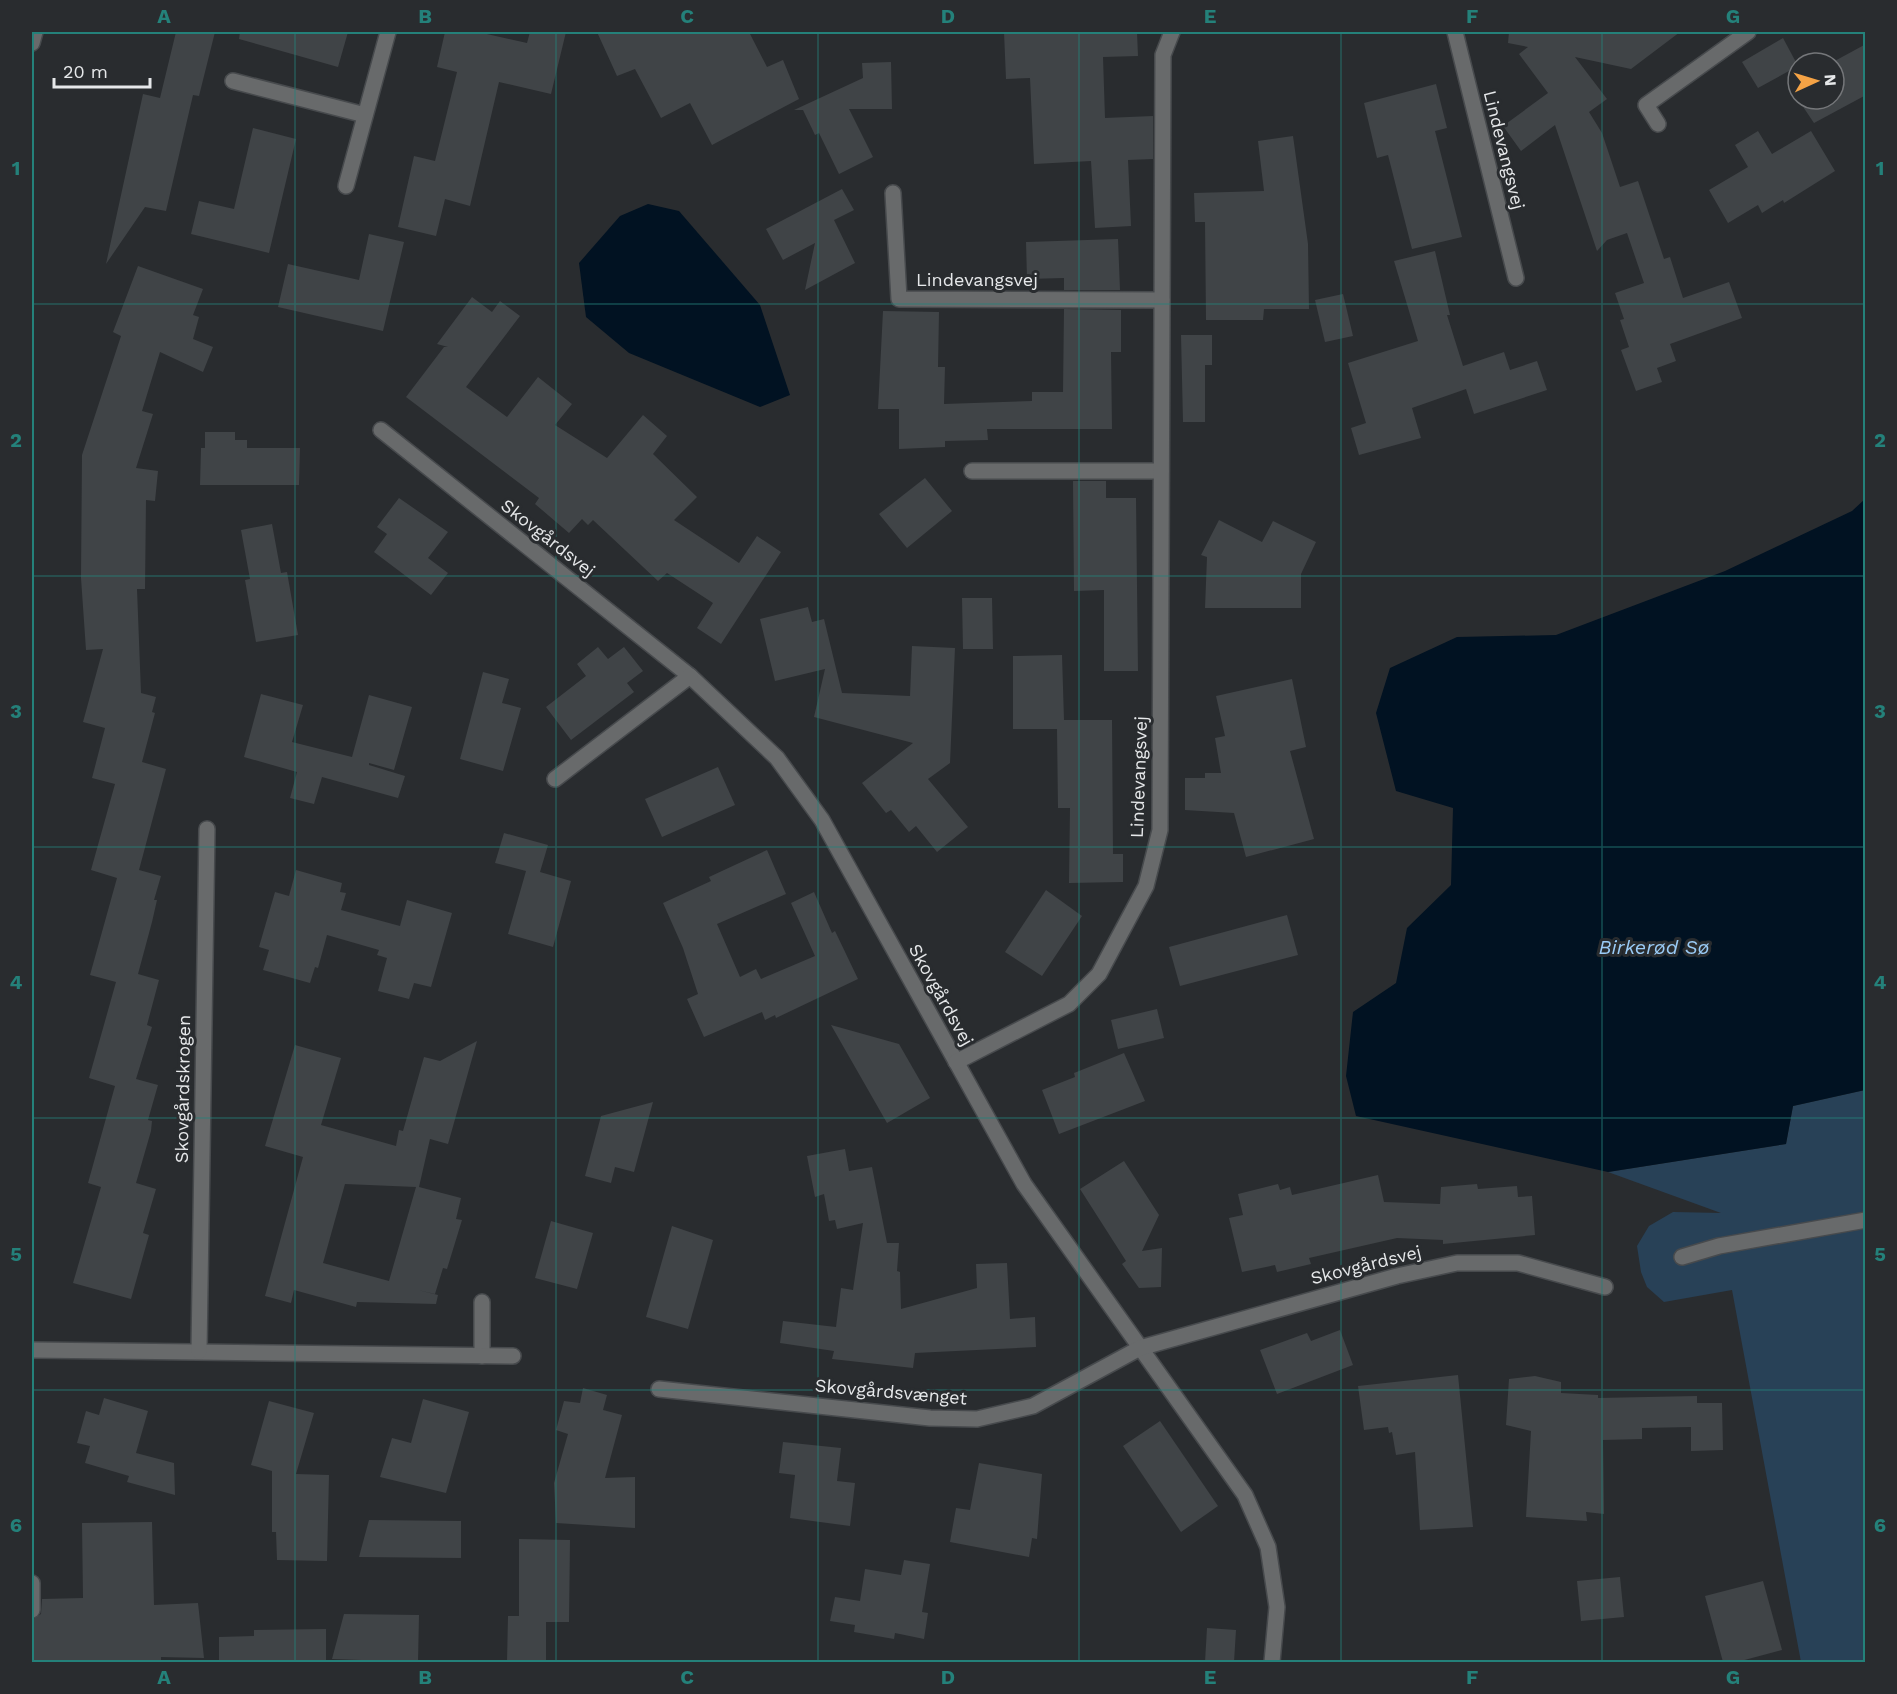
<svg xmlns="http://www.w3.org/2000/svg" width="1897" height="1694" viewBox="0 0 1897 1694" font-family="'Work Sans',sans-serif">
  <rect width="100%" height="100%" fill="#292c2f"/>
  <polygon fill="#284157" points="1865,1090 1865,1662 1801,1662 1732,1290 1664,1302 1647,1287 1641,1272 1637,1246 1649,1226 1673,1212 1721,1213 1608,1172 1786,1144 1793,1106"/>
  <g fill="#011222">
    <polygon points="648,204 679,211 760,305 790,395 760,407 629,353 586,317 579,263 620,216"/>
    <polygon points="1865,499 1865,1090 1793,1106 1786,1144 1608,1172 1356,1116 1346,1076 1353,1012 1396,983 1407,928 1451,885 1453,808 1396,791 1376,713 1390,668 1457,637 1556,635 1725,571 1852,511"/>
  </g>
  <g fill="#404447" fill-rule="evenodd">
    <polygon points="176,32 215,32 199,96 193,95 166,211 145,207 106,264 143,94 160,98"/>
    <polygon points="240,32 348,32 338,67 239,39"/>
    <polygon points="445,32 478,32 527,43 530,32 566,32 551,94 499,82 470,206 445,199 436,236 398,227 414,156 435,161 457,72 437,67"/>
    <polygon points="597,32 749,32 767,67 783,60 799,99 712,145 690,103 661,118 635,69 617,76"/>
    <polygon points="1004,32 1137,32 1138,56 1103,57 1105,118 1153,116 1153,159 1128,160 1131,226 1095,228 1091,161 1034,164 1030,78 1006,79"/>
    <polygon points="1509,32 1680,32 1631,69 1575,57 1607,99 1589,112 1602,133 1620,187 1638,181 1664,259 1670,257 1683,298 1729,282 1742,318 1670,344 1676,361 1657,368 1662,382 1636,391 1621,350 1629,347 1620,320 1624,319 1615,293 1644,283 1627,233 1607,240 1597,251 1555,125 1521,151 1503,126 1548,93 1519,54 1528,47 1508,43"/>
    <polygon points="1783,38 1798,66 1758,88 1742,62"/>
    <polygon points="1866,44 1866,95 1814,123 1789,86 1798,81 1798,99 1834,99 1834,63 1831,63"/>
    <polygon points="891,62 892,109 849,109 873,157 839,174 819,133 815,135 803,110 794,110 863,78 862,63"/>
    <polygon points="1436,84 1447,128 1435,131 1462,237 1412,249 1388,155 1377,158 1364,103"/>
    <polygon points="253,128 296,139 269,253 191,234 199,201 234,209"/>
    <polygon points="1758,131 1772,154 1811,131 1835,171 1784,203 1783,200 1762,213 1758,205 1728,223 1709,190 1748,167 1735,145"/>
    <polygon points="1293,136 1308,244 1309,309 1264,309 1263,320 1206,320 1205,222 1195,222 1194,193 1264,191 1258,141"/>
    <polygon points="842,189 854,210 834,220 855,263 805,290 815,243 783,260 766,229"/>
    <polygon points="369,234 404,242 383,331 278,307 288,264 359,280"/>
    <polygon points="1118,239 1120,290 1064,290 1064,278 1027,279 1026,242"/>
    <polygon points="1435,251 1450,315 1447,315 1463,366 1504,352 1510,370 1537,361 1547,390 1474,414 1466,389 1412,408 1421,438 1359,455 1351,428 1366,423 1348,363 1418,341 1394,261"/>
    <polygon points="138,266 203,289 193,315 199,317 193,339 213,347 203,372 160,352 142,411 153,414 136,468 158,471 155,501 146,500 145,589 137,589 141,693 156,697 152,712 155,713 142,762 166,769 139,870 161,876 154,900 157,900 152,922 138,974 159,980 147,1025 152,1027 136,1079 158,1085 148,1120 152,1121 151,1131 136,1183 156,1189 143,1233 149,1235 131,1299 73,1283 101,1187 88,1183 115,1086 89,1078 116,982 90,975 117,878 91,870 115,784 92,778 105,728 83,722 103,649 86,650 81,578 82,455 121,336 113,332"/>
    <polygon points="1343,294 1353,336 1325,342 1315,300"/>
    <polygon points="472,297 492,312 500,301 520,316 466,387 507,417 538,377 572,404 555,425 607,458 643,415 667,436 653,454 697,497 674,520 739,563 757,536 781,552 721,644 697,628 713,603 667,573 658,581 593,520 588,525 582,519 569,533 535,504 539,498 406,397 444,347 448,347 437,344"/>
    <polygon points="1064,309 1121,310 1121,352 1111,352 1112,429 987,429 988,440 945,441 945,447 899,449 899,409 878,409 883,311 939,312 938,367 945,367 944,404 1032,401 1032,392 1063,392"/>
    <polygon points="1181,335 1212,335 1212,365 1205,365 1205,422 1183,422"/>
    <polygon points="205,432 235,432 235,440 247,440 247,448 300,448 299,485 200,485 201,448 205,448"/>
    <polygon points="925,478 952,511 907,548 879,514"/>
    <polygon points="1073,481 1106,481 1106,498 1136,498 1138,671 1104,671 1104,590 1074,591"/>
    <polygon points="399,498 448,532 428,558 448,573 431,595 374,552 387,534 377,527"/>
    <polygon points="1219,520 1262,542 1273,521 1316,542 1301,574 1301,608 1205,608 1207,557 1201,555"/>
    <polygon points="272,524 281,573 287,572 298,635 256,642 245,580 250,579 241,530"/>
    <polygon points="962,598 992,598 993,649 963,649"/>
    <polygon points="808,607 812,622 824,619 842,693 910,696 912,646 955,648 950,763 928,779 968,827 937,852 916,826 909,832 891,810 886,813 862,783 913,743 814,717 825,669 775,681 760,619"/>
    <polygon points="598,647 608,659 624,647 643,671 627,683 634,692 571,740 546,707 586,676 577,664"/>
    <polygon points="1062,655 1064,720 1112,720 1113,854 1123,854 1123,882 1069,883 1070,808 1058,808 1057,729 1013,729 1013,656"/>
    <polygon points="483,672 509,679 502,703 521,708 503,771 460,759"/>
    <polygon points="1292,679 1306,747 1290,751 1314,839 1246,857 1234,813 1185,810 1185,778 1205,778 1205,773 1221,773 1215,738 1225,736 1216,696"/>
    <polygon points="261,694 303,705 292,742 352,757 369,695 412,707 394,770 369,763 369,765 405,776 398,798 322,777 314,804 290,798 297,772 244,757"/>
    <polygon points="718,767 735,805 662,837 645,799"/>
    <polygon points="504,833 548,845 540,872 571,881 553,947 508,934 526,871 495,863"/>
    <polygon points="767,850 786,894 717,924 740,977 756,969 761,979 815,956 791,903 814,892 832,933 835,931 858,979 776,1018 775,1015 765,1020 762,1012 704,1037 687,999 698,994 683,948 663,903 711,881 709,877"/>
    <polygon points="296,870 342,883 340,892 346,893 341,910 400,926 407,900 452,913 431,987 414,983 409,999 378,991 387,958 377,955 379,950 327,935 318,968 315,967 310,983 263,970 269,950 259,947 275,892 289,896"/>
    <polygon points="1046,890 1082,916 1042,976 1005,952"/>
    <polygon points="1287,915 1298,955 1180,986 1169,947"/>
    <polygon points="1157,1009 1164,1038 1118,1049 1111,1020"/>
    <polygon points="831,1025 899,1044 930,1098 887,1123"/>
    <path d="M477 1041 448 1144 430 1139 419 1187 461 1198 456 1219 462 1220 447 1269 443 1268 435 1294 418 1290 438 1295 436 1304 357 1302 356 1307 294 1290 291 1303 265 1296 303 1157 265 1146 295 1045 341 1058 321 1125 396 1146 399 1130 403 1131 424 1057 440 1061ZM345 1184 416 1187 389 1281 323 1263Z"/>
    <polygon points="1124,1053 1145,1101 1059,1134 1042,1090 1075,1077 1074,1073"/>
    <polygon points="653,1102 634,1172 615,1167 611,1183 585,1176 601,1116"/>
    <polygon points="845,1149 849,1171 872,1167 887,1243 899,1243 897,1271 900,1272 901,1309 977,1288 976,1264 1007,1263 1010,1319 1035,1317 1036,1347 915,1353 913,1368 832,1359 834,1351 780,1343 783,1321 836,1327 841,1288 853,1290 863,1223 837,1229 835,1220 829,1221 824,1194 815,1197 807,1156"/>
    <polygon points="1124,1161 1159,1215 1142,1251 1162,1248 1161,1287 1139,1288 1122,1264 1126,1261 1080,1189"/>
    <polygon points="1378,1175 1384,1202 1440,1204 1441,1187 1477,1184 1478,1189 1517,1186 1518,1197 1532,1196 1535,1235 1443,1244 1443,1240 1397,1238 1309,1258 1311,1264 1277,1272 1275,1265 1242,1272 1229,1218 1243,1215 1238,1194 1278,1184 1280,1190 1290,1187 1292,1195"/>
    <polygon points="551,1221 593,1233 577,1289 535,1278"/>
    <polygon points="672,1226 713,1240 688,1329 646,1317"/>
    <polygon points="1340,1330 1353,1365 1277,1394 1260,1350 1307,1333 1311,1341"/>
    <polygon points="1458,1375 1473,1527 1420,1530 1415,1452 1396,1455 1392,1432 1389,1433 1388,1427 1364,1430 1358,1386"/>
    <polygon points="1535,1376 1561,1382 1561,1393 1598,1395 1598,1398 1697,1396 1697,1403 1722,1403 1723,1450 1691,1451 1691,1427 1642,1428 1642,1439 1603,1440 1604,1514 1586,1512 1587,1521 1526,1517 1531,1431 1506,1425 1509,1379"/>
    <polygon points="583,1388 607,1395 603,1410 622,1415 605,1478 635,1477 635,1528 556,1523 554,1483 568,1434 556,1430 564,1401 580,1403"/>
    <polygon points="104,1398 148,1411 136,1453 174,1463 175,1495 127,1482 129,1476 85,1463 90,1446 77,1443 86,1411 99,1415"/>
    <polygon points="423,1399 469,1412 446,1493 380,1477 392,1438 411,1443"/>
    <polygon points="269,1401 314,1413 296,1474 329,1475 327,1561 277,1560 276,1532 272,1532 272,1471 251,1465"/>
    <polygon points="1160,1421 1218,1506 1181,1532 1123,1446"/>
    <polygon points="783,1442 841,1448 837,1481 855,1483 850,1526 790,1518 795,1475 779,1473"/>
    <polygon points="979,1463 1042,1474 1037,1539 1032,1538 1029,1557 950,1542 956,1508 970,1510"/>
    <polygon points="369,1520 461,1521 461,1558 359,1557"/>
    <polygon points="152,1522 154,1605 198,1603 204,1658 161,1657 161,1662 32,1662 32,1620 41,1614 42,1599 83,1598 82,1523"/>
    <polygon points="519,1539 570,1540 569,1622 546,1622 546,1662 507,1662 508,1616 519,1616"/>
    <polygon points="904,1560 930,1564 922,1612 928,1613 924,1639 895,1633 894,1639 854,1632 855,1625 830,1621 835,1597 860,1601 865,1569 901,1575"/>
    <polygon points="1620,1577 1624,1617 1581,1621 1577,1581"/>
    <polygon points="1763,1581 1782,1650 1737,1662 1723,1662 1705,1596"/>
    <polygon points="344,1614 419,1615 418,1662 332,1659"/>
    <polygon points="1207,1628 1236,1630 1234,1662 1205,1662"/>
    <polygon points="326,1629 326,1662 219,1662 219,1637 254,1636 254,1630"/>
  </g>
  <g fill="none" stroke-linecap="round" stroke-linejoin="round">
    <defs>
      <g id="service">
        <polyline points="1682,1257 1719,1246 1866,1220"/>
        <polyline points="32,1583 32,1610"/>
      </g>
      <g id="minor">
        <polyline points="1455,32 1516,278"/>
        <polyline points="233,81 365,115"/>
        <polyline points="1658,124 1646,105 1748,32"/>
        <polyline points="346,186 388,32"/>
        <polyline points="893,193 899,299 1162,300"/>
        <polyline points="381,430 690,676 777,758 822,820 1024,1184 1245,1495 1268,1547 1277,1607 1272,1662"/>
        <polyline points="972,471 1161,471"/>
        <polyline points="555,779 690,676"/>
        <polyline points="956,1062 1069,1004 1099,974 1146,886 1160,830 1163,55 1172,32"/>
        <polyline points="482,1302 482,1356"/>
        <polyline points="32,1350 513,1356"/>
        <polyline points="199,1351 207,829"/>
        <polyline points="659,1389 930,1418 977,1419 1033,1406 1140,1348 1397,1276 1457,1263 1518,1263 1605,1287"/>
      </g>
      <polyline id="tertiary" points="32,43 35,32"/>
    </defs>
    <use href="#service" stroke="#474a4d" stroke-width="18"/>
    <use href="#minor" stroke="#474a4d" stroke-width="18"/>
    <use href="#tertiary" stroke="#474a4d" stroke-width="18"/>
    <use href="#service" stroke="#686a6b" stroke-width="15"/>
    <use href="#minor" stroke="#686a6b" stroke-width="15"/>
    <use href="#tertiary" stroke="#686a6b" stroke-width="15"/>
  </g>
  <path fill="none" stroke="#24817a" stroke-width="1.5" stroke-opacity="0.55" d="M295 32V1662M556 32V1662M818 32V1662M1079 32V1662M1341 32V1662M1602 32V1662M32 304H1866M32 576H1866M32 847H1866M32 1118H1866M32 1390H1866"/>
  <g text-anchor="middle" stroke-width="6" stroke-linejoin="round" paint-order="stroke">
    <g font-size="18" fill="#e6e8ea" stroke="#292c2f">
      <text transform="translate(1504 150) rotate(76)" y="6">Lindevangsvej</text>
      <text x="977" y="286">Lindevangsvej</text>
      <text transform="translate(548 538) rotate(38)" y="6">Skovgårdsvej</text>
      <text transform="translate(1139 777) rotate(-88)" y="6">Lindevangsvej</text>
      <text transform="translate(941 995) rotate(61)" y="6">Skovgårdsvej</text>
      <text transform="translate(183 1089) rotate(-89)" y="6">Skovgårdskrogen</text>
      <text transform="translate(1366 1265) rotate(-14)" y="6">Skovgårdsvej</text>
      <text transform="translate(891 1392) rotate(5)" y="6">Skovgårdsvænget</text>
    </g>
    <g font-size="20" font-style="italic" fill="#9acbf6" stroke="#292c2f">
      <text x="1654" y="954">Birkerød Sø</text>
    </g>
  </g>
  <rect width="1897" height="1694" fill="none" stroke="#292c2f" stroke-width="66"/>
  <g transform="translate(1816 81) rotate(86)"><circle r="28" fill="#292c2f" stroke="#75777a" stroke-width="1.5"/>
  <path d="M0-4.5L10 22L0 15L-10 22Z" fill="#f5a345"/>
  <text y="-9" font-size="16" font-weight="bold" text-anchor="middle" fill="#e6e8ea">N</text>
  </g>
  <path d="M54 78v9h96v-9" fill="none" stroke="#e6e8ea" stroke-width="3"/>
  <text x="63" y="78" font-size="18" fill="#e6e8ea" stroke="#292c2f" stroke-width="4.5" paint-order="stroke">20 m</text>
  <rect x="33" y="33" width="1831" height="1628" fill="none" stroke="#24817a" stroke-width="2"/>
  <g font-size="20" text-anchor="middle" font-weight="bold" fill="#24817a">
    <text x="164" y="23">A</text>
    <text x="425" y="23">B</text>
    <text x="687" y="23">C</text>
    <text x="948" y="23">D</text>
    <text x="1210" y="23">E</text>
    <text x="1472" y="23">F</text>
    <text x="1733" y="23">G</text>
    <text x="16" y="175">1</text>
    <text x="1880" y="175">1</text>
    <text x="16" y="447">2</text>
    <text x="1880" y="447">2</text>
    <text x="16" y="718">3</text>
    <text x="1880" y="718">3</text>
    <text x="16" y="989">4</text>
    <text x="1880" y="989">4</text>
    <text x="16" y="1261">5</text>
    <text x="1880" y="1261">5</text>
    <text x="16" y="1532">6</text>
    <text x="1880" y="1532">6</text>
    <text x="164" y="1684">A</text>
    <text x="425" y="1684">B</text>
    <text x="687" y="1684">C</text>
    <text x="948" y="1684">D</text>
    <text x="1210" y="1684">E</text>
    <text x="1472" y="1684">F</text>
    <text x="1733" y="1684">G</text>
  </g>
</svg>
